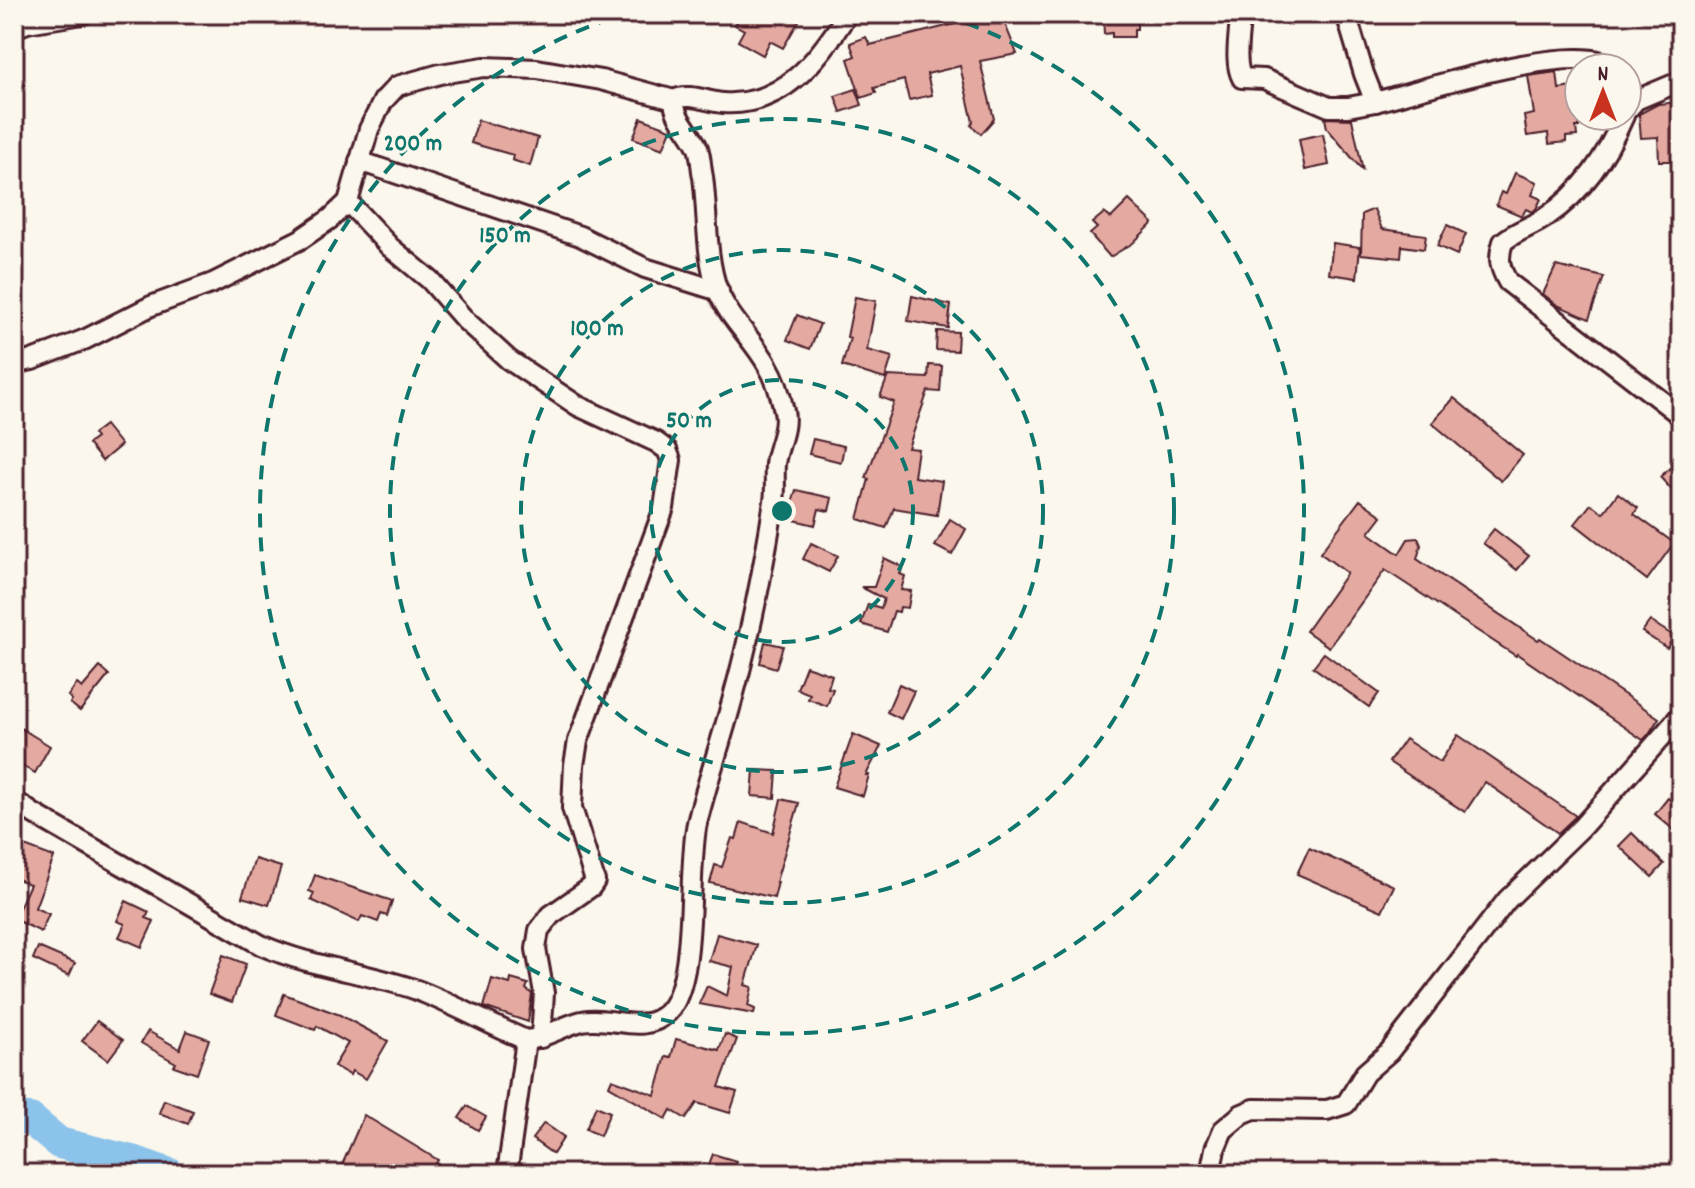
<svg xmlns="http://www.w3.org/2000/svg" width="1695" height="1188" viewBox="0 0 1695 1188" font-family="Dekko,sans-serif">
  <rect width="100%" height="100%" fill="#fbf7ec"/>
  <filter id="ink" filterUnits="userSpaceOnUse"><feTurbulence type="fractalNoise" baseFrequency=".0125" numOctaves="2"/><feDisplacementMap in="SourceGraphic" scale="16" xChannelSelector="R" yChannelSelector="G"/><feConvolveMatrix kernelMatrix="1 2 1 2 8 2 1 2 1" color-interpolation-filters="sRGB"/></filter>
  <g filter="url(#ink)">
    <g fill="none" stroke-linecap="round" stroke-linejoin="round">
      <polyline stroke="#8cc3ea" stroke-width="32" points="14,1119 30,1119 59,1143 136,1162 170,1174"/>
    </g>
    <g fill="#e4aaa1" stroke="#4a1f2b" stroke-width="2">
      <polygon points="742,14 790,14 800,19 783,48 770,41 763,55 738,41 744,30 735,25"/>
      <polygon points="995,14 1001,14 1017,54 980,61 994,119 981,134 971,125 973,122 960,66 927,74 932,95 909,100 904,80 874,88 876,93 861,98 848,59 855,56 850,43 866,37 870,45"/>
      <polygon points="1103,14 1137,14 1137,29 1134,29 1134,37 1112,37 1112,33 1104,34"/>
      <polygon points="1557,72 1559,89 1579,86 1579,127 1576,127 1577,136 1566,137 1566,142 1549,144 1548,133 1527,136 1524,116 1534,114 1528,76"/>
      <polygon points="856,89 862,105 841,112 835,96"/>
      <polygon points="1681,102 1681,152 1675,152 1676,161 1659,161 1658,137 1641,138 1639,114 1658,104"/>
      <polygon points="641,118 671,129 663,149 633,138"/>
      <polygon points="1325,118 1352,119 1363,171 1327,128"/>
      <polygon points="478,120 538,138 530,166 512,160 513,155 471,143"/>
      <polygon points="1323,134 1329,165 1305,170 1299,139"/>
      <polygon points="1515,173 1537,182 1532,195 1541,199 1536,209 1532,212 1526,209 1522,216 1496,205 1501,192 1506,194"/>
      <polygon points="1129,200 1153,223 1133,243 1110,257 1090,234 1097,228 1092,223 1104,213 1111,218"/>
      <polygon points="1374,209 1382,229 1426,235 1424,249 1402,246 1401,258 1361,254 1362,214"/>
      <polygon points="1447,225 1466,234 1457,255 1437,246"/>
      <polygon points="1333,243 1360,247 1357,278 1329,274"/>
      <polygon points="1556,266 1604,277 1589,319 1557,305 1543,294"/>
      <polygon points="912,296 951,305 948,328 908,321"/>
      <polygon points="855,297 876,301 867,350 892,357 885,379 842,366 850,338 847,337"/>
      <polygon points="797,315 820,324 810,349 787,340"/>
      <polygon points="937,331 958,332 957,351 936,350"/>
      <polygon points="929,365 942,366 940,392 928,391 908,448 918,449 914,477 942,481 937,515 894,508 886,528 858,519 869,479 866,478 894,402 880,397 888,376 928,378"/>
      <polygon points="1454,398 1523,455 1501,481 1432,423"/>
      <polygon points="105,425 121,445 102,461 88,444 96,438 93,434"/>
      <polygon points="813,439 844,446 841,462 809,454"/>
      <polygon points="1671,467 1681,478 1681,482 1672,490 1660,477"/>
      <polygon points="796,490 832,498 829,511 819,509 815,525 794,520 797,506 791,506"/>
      <polygon points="1618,493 1638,508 1634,514 1674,543 1647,580 1575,524 1591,504 1603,513"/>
      <polygon points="1360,500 1382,516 1369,533 1399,554 1408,539 1418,538 1421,545 1417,559 1538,640 1540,638 1659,718 1648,735 1643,740 1517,654 1516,656 1385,570 1329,647 1306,631 1347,573 1320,553"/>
      <polygon points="950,519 966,529 952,555 935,546"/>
      <polygon points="1494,529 1529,556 1517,570 1483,543"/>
      <polygon points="811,543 838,556 829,572 803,559"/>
      <polygon points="884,558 903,567 900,574 905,576 901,590 911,591 908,608 900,607 899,612 894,611 887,632 861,624 868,604 881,608 884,599 861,587 874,587"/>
      <polygon points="1650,621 1674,636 1667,648 1642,632"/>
      <polygon points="765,642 783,646 776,668 760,663"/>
      <polygon points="1324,653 1379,693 1369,707 1313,667"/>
      <polygon points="806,666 832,675 828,688 833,689 827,706 808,699 810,694 797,689"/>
      <polygon points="100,667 109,675 80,711 70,703 72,700 68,696 77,684 82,688"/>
      <polygon points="899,684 914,691 901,719 887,712"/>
      <polygon points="14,724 50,746 35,773 14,762"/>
      <polygon points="853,734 881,746 866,775 869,775 863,796 834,787"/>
      <polygon points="1458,735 1576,816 1558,833 1485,782 1465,812 1389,762 1405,739 1440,762"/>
      <polygon points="754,770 777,771 775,798 752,796"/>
      <polygon points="1668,798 1681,809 1681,836 1655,814"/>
      <polygon points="781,799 799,803 776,882 778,882 774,898 710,883 715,865 722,867 732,838 736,839 741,822 773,833"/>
      <polygon points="1632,833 1664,864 1652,877 1619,846"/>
      <polygon points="19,844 54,857 35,908 49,914 41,932 14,919 30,884 14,878 14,858"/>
      <polygon points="1309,848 1394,886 1382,911 1297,874"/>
      <polygon points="255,859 281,867 269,905 242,897"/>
      <polygon points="315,875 392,901 387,916 381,914 378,922 362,916 359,922 311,900 314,893 309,891"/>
      <polygon points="126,901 149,912 146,918 154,921 142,947 119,937 125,924 117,921"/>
      <polygon points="717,934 757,945 745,985 752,987 748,1006 755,1009 754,1014 699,1004 707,986 727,996 733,967 709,961"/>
      <polygon points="38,947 75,963 69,976 33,959"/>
      <polygon points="223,955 246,964 232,1002 209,994"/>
      <polygon points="492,979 510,984 511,979 528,984 526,989 532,994 528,1022 484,1007"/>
      <polygon points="284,994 340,1015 388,1041 366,1079 352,1071 350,1075 334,1066 348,1043 317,1026 315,1030 276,1015"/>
      <polygon points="97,1021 123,1040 108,1060 82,1041"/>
      <polygon points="148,1031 180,1049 187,1031 209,1039 197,1074 174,1066 176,1063 141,1043"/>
      <polygon points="725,1034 737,1039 719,1087 737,1092 730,1113 697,1103 686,1119 671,1110 666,1119 609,1086 612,1079 655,1095 666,1056 671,1057 676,1039 719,1050"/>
      <polygon points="164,1100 193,1111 188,1124 159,1113"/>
      <polygon points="467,1106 486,1117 478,1130 459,1118"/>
      <polygon points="596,1106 610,1112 600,1136 586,1129"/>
      <polygon points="364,1115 438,1160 429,1174 338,1174"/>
      <polygon points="544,1123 564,1137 553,1154 532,1139"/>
      <polygon points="713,1154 736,1161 731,1174 707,1170"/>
    </g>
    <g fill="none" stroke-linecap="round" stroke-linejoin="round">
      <defs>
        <g id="minor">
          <path d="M1240 14C1240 32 1233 62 1242 78L1264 79 1329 107H1348L1375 102C1419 91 1582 38 1613 68"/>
          <polyline points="1346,14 1364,74 1375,102"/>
          <polyline points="14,28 27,23 83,14"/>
          <polyline points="1627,110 1636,100 1681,81"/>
          <path d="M1624 116C1606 157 1583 192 1546 217 1532 227 1515 231 1503 242 1498 258 1499 267 1508 282L1681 416"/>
          <polyline points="359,161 580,236 645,268 719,291"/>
          <polyline points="348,202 390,247 430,280 465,320 509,360 578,406 656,442 667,450 671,460 664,508 578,741 574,765 572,808 595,881 591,887 551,915 539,930 536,949 544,993 541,1038"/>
          <polyline points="14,364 32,360 86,339 151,306 213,283 301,239 330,219 348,202 369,129 383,101 397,86 440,74 484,67 537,69 601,80 674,100"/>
          <path d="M14 800 34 814 261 945C310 967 364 972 414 989 452 1003 488 1024 526 1040 546 1038 562 1026 582 1021 612 1015 644 1036 668 1012 698 981 687 868 697 823 707 782 721 742 732 701 750 636 764 567 774 501 776 489 774 476 775 464 777 447 788 429 784 411 781 397 776 379 768 366 754 340 729 319 718 291 705 255 708 214 703 177 701 168 701 156 698 148 691 131 674 118 674 100 688 92 708 102 723 103 783 107 819 59 847 14"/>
          <polyline points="507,1174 526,1040"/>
          <polyline points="1210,1174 1215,1149 1223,1130 1242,1114 1254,1109 1327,1110 1346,1104 1365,1073 1389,1052 1414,1020 1507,900 1581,828 1681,715"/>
        </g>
      </defs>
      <use href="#minor" stroke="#4a1f2b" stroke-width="24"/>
      <use href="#minor" stroke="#fbf7ec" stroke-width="18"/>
    </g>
  </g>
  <g fill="none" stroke="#0f766e" stroke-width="4" stroke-dasharray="14 10">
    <circle cx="782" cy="511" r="131"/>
    <circle cx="782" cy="511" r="261"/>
    <circle cx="782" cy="511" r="392"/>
    <path d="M943 15A522 522 0 1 1 621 15"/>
  </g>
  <circle cx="782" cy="511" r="12" fill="#0f766e" stroke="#fbf7ec" stroke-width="4"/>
  <g font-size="24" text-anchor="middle" font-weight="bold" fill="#0f766e" stroke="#fbf7ec" stroke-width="6" stroke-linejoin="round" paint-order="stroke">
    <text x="413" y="150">200 m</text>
    <text x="505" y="242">150 m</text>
    <text x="597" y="335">100 m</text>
    <text x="689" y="427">50 m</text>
  </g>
  <rect width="1695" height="1188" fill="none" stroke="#fbf7ec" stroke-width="48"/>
  <rect x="24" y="24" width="1647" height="1140" fill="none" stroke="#4a1f2b" stroke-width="3" filter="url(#ink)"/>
  <g transform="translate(1603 92)"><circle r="38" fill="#fbf7ec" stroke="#b4a19f" stroke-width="2"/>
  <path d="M0-6L14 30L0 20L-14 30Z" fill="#c8321e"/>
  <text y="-12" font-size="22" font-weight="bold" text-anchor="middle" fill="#4a1f2b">N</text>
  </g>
</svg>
